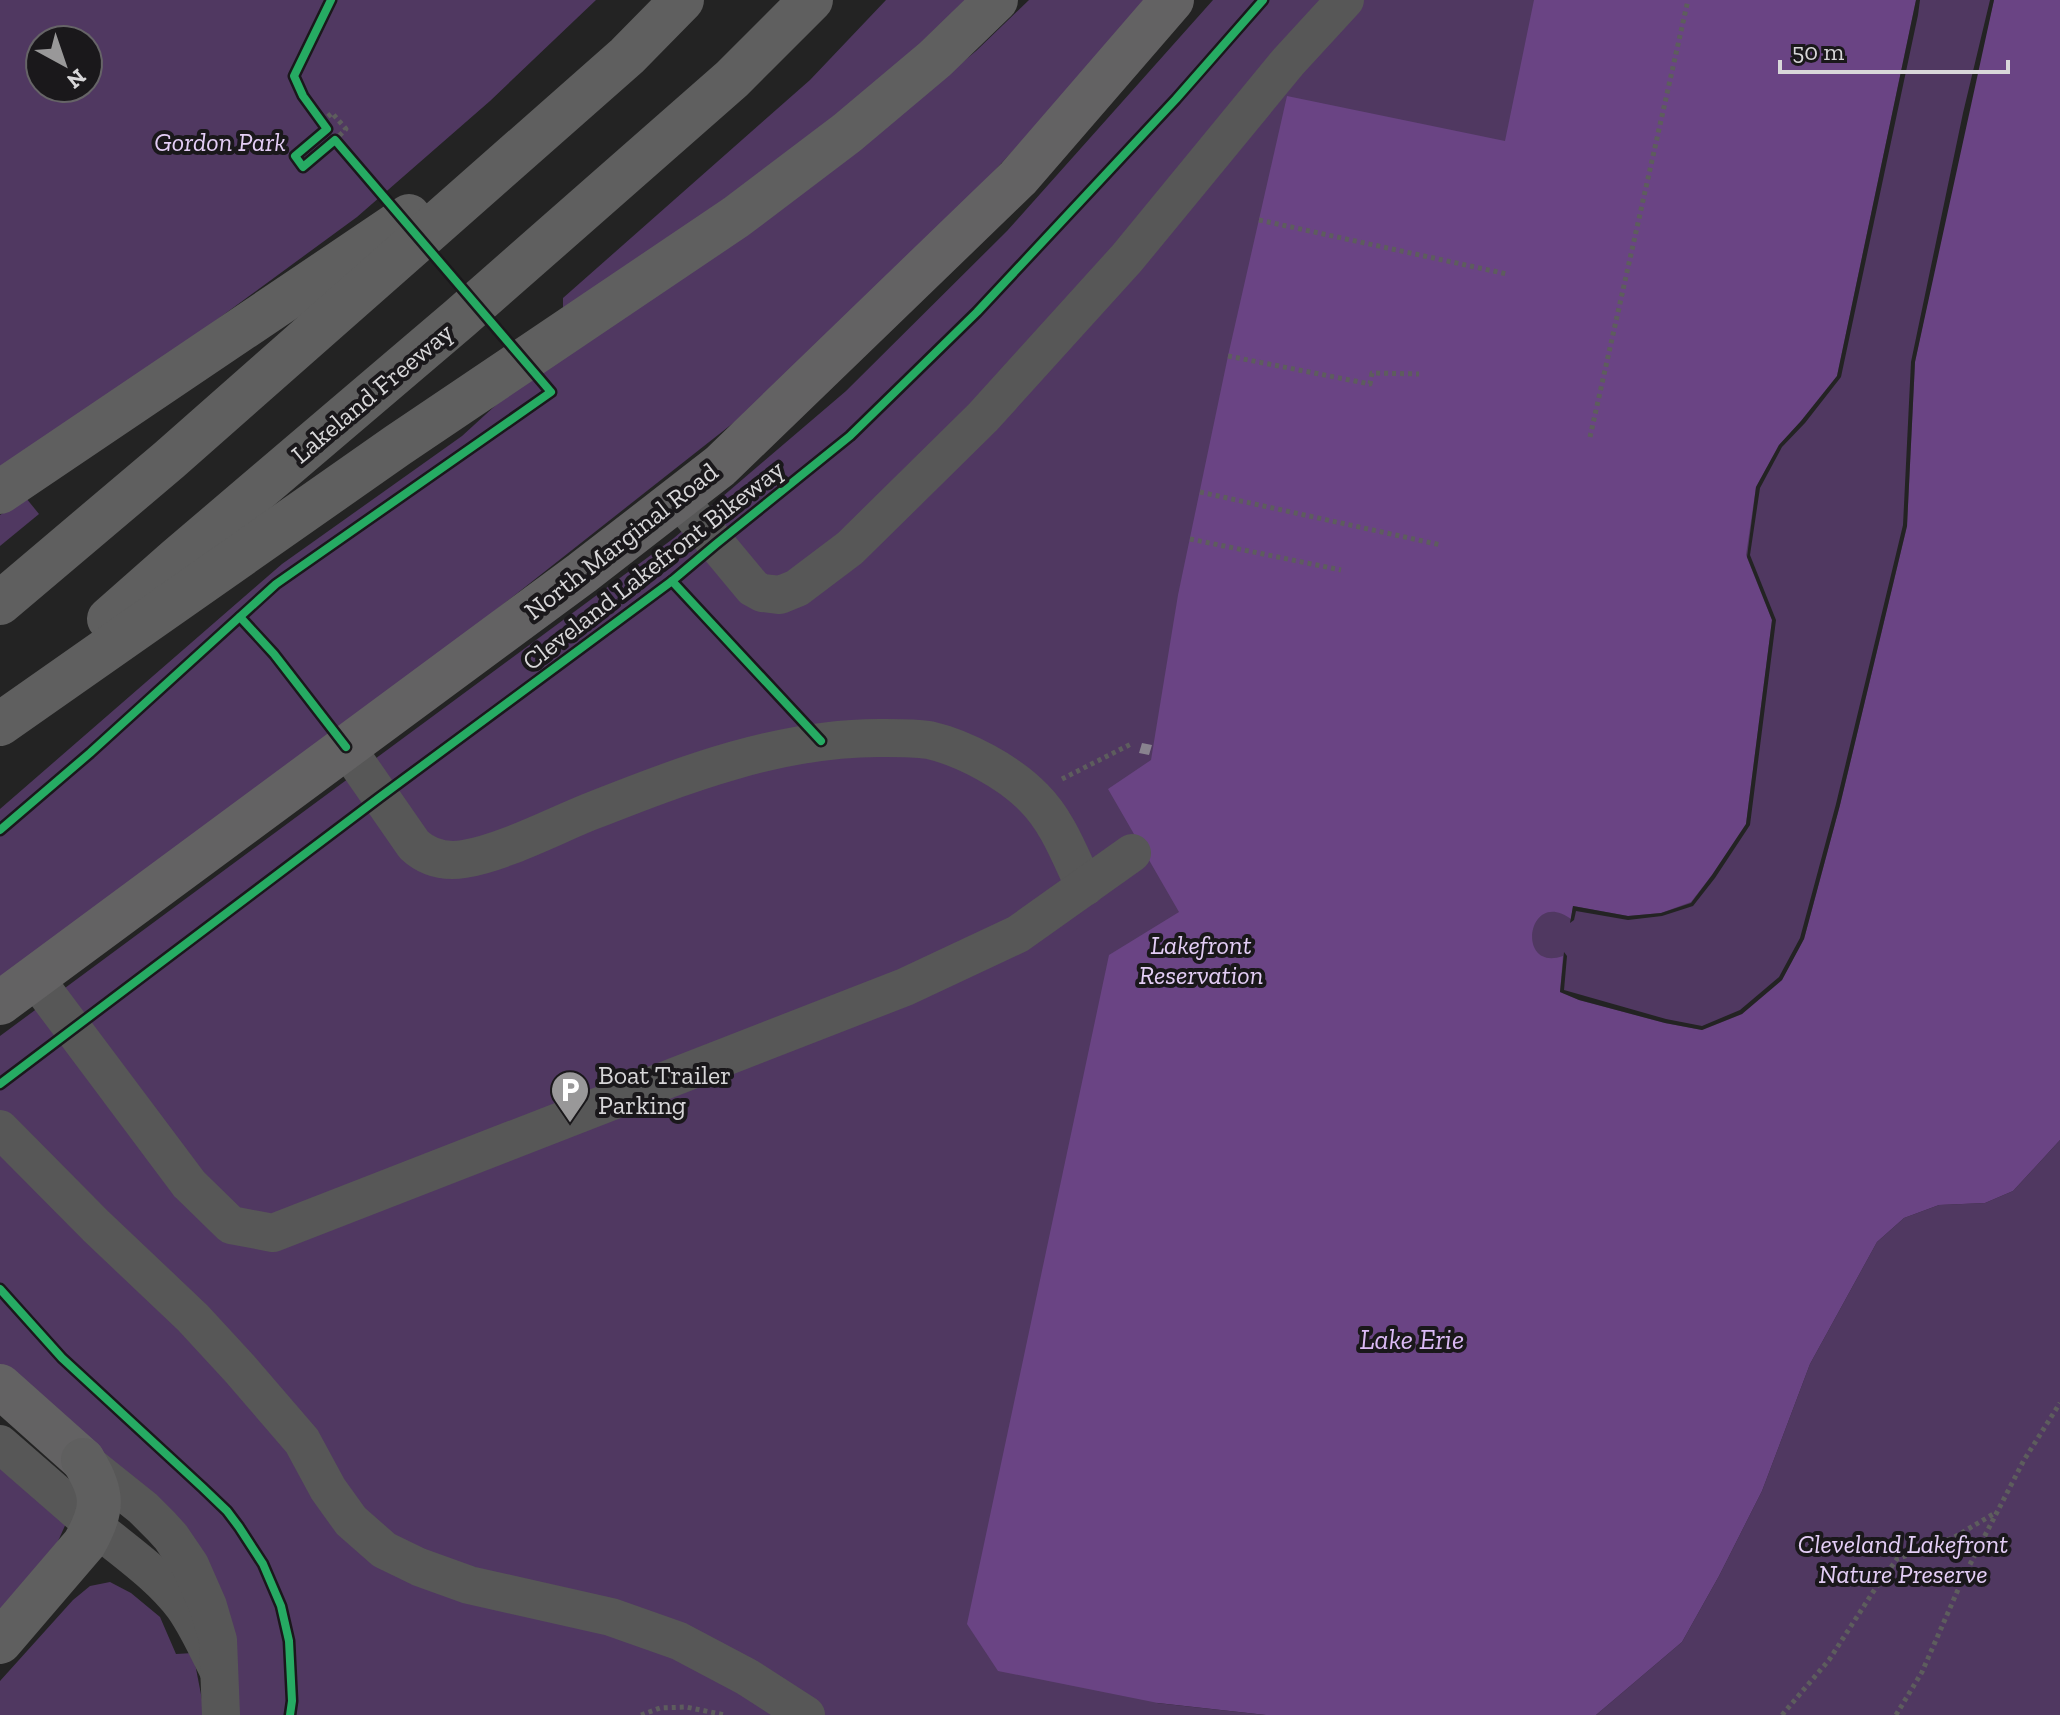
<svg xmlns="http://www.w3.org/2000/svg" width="2060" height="1715" viewBox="0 0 2060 1715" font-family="'Zilla Slab',serif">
  <rect width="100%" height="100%" fill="#232323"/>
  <g fill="#503861" fill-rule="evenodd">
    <path d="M0 0H596L490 101 357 217 140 376 0 472ZM40 40H88V88H40Z"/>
    <polygon points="886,0 974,0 865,99 563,314 563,298 810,80"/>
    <polygon points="1029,0 1147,0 1026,137 879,294 751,409 445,650 0,978 0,809 282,564 462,436 508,394 857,150 976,51"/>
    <polygon points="1213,0 2060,0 1957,1040 1157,1703 1266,1715 238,1715 150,1495 0,1365 0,1036 674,538 846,391 1007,231"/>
    <polygon points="26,498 39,514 0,546 0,515"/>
    <polygon points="2060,1140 2060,1715 1596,1715 1682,1642 1719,1576 1762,1491 1810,1364 1877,1242 1904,1218 1939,1205 1985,1203 2013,1191"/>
    <polygon points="0,1457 68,1519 54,1550 0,1614"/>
    <polygon points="110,1582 131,1593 160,1617 176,1654 193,1653 204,1710 203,1715 0,1715 0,1681 73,1600 90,1586"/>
  </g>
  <path fill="#6a4484" d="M1534 0H1916L1837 376 1801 421 1779 445 1756 487 1746 555 1772 620 1746 824 1712 875 1691 902 1661 913 1628 916 1573 906 1571 919C1527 887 1515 973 1563 956L1560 992 1579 1000 1665 1023 1702 1030 1742 1014 1782 980 1804 939 1840 805 1907 526 1915 362 1967 114 1994 0H2060V1140L2013 1191 1985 1203 1939 1205 1904 1218 1877 1242 1810 1364 1762 1491 1719 1576 1682 1642 1596 1715H1266L1158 1703 998 1671 967 1624 1109 955 1179 912 1108 789 1151 760 1178 595 1228 356 1287 96 1505 141Z"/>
  <g fill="#232323">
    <polygon points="1916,0 1920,0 1918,15 1841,377 1805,423 1782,447 1760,488 1750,555 1776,620 1750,825 1715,878 1693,906 1662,916 1628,920 1576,911 1574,920 1570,923 1573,906 1628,916 1661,913 1691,903 1712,875 1746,824 1772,620 1747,557 1756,487 1779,445 1801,421 1837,376"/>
    <polygon points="1990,0 1994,0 1915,362 1907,526 1840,805 1804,939 1782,980 1742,1014 1702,1030 1665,1023 1579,1000 1560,992 1564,952 1567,956 1564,990 1666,1019 1702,1026 1740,1010 1779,977 1800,938 1836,804 1903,525 1911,362 1963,113"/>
  </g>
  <polygon fill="#89838f" points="1142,743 1152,745 1149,755 1139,753"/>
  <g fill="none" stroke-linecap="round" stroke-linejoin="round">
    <g stroke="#5d5d5d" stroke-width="5" stroke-dasharray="4 4" stroke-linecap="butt">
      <polyline points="322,122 332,113 346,129 335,140"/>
      <polyline points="1259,220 1507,274"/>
      <polyline points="1228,356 1370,384 1372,373 1419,374"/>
      <polyline points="1590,437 1688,0"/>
      <polyline points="1200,492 1441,545"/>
      <polyline points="1190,539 1341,570"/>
      <polyline points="240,617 274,654 325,721"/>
      <polyline points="1062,779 1131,744"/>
      <polyline points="641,1715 660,1708 686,1707 725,1715"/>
      <polyline points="1782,1715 1829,1660 1875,1589 1897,1559 1953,1538 1995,1513"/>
      <polyline points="1896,1715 1922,1672 1964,1576 2024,1460 2060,1403"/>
    </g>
    <g stroke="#575757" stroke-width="38">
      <polyline points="679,499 753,588 762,593 780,595 797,588 850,548 983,417 1127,258 1288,62 1345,0"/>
      <path d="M346 747 414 845C428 858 445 862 464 859 502 853 552 827 589 812 683 775 783 736 886 738 900 738 915 738 929 740 964 748 1009 772 1034 798 1058 822 1070 856 1085 887"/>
      <polyline points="34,977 189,1184 231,1225 273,1233 905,987 1018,934 1132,853"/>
      <polyline points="0,1129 96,1226 193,1318 240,1369 302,1441 328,1489 351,1521 384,1550 419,1567 469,1585 611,1617 679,1641 747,1677 806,1715"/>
      <path d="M0 1444C31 1471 62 1498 93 1525 124 1551 159 1574 184 1607 198 1627 208 1650 219 1672"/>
      <polyline points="83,1460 143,1508 161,1526 171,1537 190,1565 208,1606 218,1640 221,1715"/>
    </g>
    <g stroke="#636263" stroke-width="44">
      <polyline points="0,1003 582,573 720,466 1018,178 1172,0"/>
      <polyline points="0,1386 83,1460"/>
    </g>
    <g stroke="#5f5f5f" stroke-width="44">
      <polyline points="0,492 409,216"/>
      <polyline points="0,603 169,460 627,56 682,0"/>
      <polyline points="109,619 177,559 460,318 732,79 811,0"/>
      <polyline points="0,724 398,445 736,217 847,133 935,59 996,0"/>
      <path d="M0 1642 84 1544C104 1510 104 1493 83 1460"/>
    </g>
    <defs>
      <g id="cycleway">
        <polyline points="672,581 821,741"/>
        <polyline points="240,617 274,654 346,747"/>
        <polyline points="0,830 90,753 276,584 551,392 335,140 303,167 295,156 327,129 303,96 294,76 331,0"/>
        <polyline points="0,1084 380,797 672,581 716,544 850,436 977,312 1176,99 1263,0"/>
        <polyline points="0,1289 62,1358 203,1488 227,1511 239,1527 263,1564 281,1606 289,1641 292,1701 290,1715"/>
      </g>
    </defs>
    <use href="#cycleway" stroke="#1a181b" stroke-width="13"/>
    <use href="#cycleway" stroke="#26ab63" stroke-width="8"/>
  </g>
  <defs>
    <symbol id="parking-pin" viewBox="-11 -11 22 30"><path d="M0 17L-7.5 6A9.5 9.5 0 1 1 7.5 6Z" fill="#999899" stroke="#1a181b"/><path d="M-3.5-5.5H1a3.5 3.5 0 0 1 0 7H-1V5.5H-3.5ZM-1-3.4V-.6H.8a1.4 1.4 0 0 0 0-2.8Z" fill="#fff"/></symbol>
  </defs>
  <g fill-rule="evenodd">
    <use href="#parking-pin" x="548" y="1068" width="44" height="60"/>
  </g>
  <g text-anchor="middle" stroke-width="8" stroke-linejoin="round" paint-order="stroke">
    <g font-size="26" font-style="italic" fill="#e4cef6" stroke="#1a181b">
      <text x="220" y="151">Gordon Park</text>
      <text x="1201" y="954">Lakefront<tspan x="1201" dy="30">Reservation</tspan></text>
      <text x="1903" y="1553">Cleveland Lakefront<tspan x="1903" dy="30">Nature Preserve</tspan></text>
    </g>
    <g font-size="26" fill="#d8d7d9" stroke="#1a181b">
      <text transform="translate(372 393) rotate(-40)" y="9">Lakeland Freeway</text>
      <text transform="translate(621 541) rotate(-38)" y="9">North Marginal Road</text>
      <text transform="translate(653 565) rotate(-38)" y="9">Cleveland Lakefront Bikeway</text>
    </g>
    <g font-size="26" fill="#d8d7d9" stroke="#1a181b" text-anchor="start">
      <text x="598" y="1084">Boat Trailer<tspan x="598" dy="30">Parking</tspan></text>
    </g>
    <g font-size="28" font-style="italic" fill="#dbbaf5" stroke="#1a181b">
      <text x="1412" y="1349">Lake Erie</text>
    </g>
  </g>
  <g transform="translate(64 64) rotate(140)"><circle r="38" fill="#1a181b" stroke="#666467" stroke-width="2"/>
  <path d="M0-6L14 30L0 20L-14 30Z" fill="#999899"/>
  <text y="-12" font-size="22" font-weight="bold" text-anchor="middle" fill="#d8d7d9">N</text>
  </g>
  <path d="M1780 60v12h228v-12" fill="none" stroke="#d8d7d9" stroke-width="4"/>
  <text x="1792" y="60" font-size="24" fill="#d8d7d9" stroke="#1a181b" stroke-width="6" paint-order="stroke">50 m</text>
</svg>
